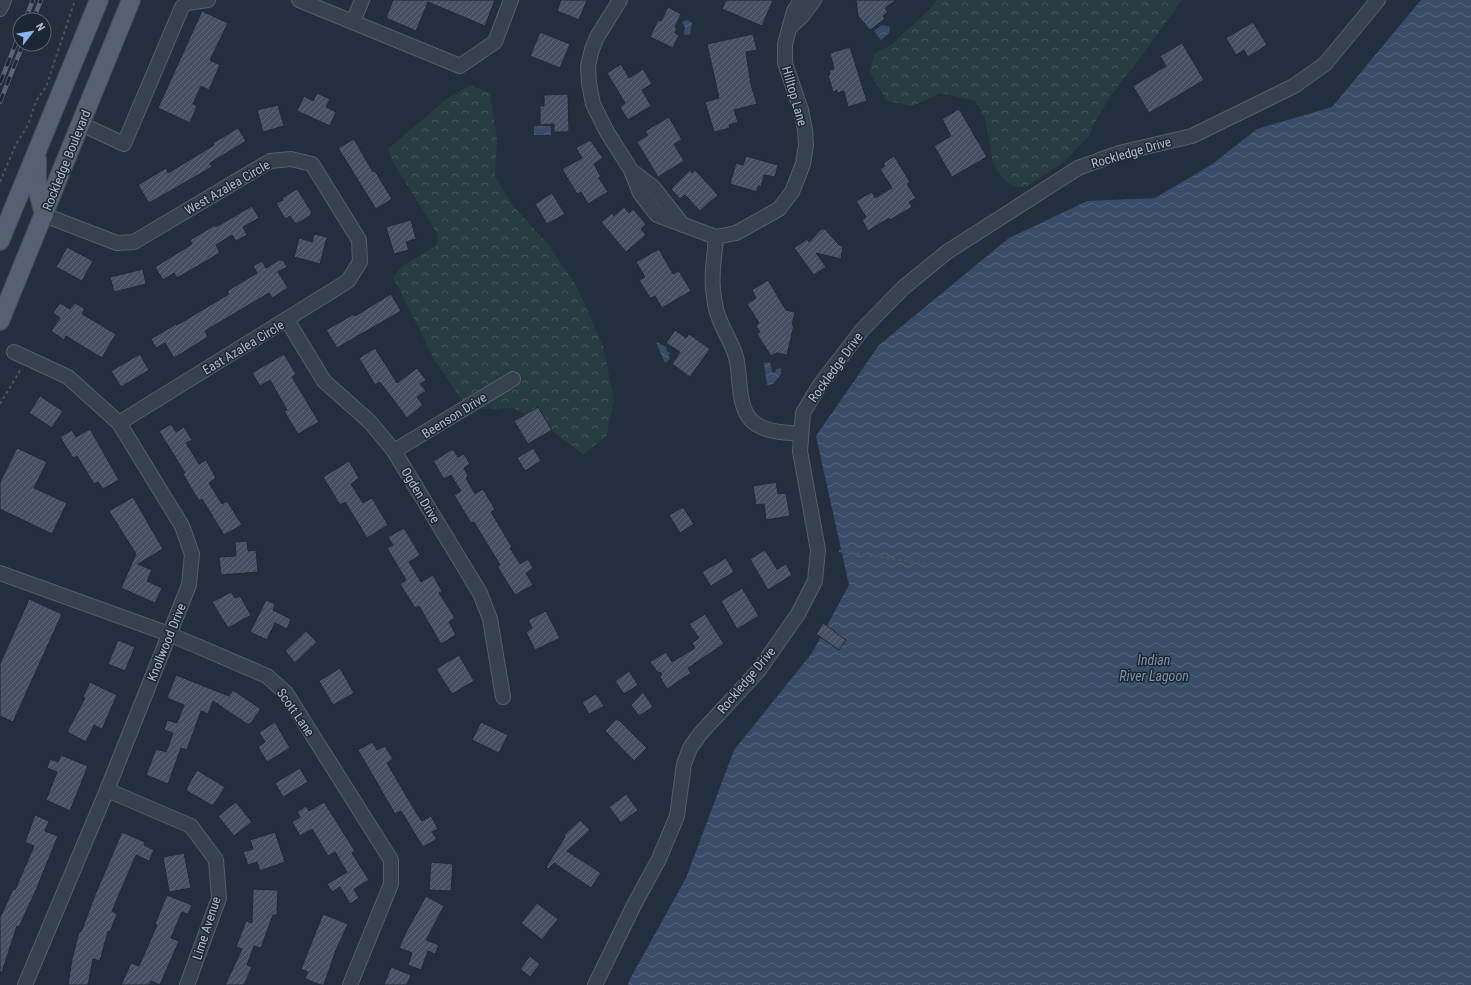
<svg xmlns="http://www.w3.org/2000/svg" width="1471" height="985" viewBox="0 0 1471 985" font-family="'Roboto Condensed',sans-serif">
  <defs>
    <pattern id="forest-crowns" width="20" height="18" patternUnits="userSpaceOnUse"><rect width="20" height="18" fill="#263c3f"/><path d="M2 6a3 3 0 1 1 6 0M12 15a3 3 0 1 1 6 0" fill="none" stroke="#435659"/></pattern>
    <pattern id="water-waves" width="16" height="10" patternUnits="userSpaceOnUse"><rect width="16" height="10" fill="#394c67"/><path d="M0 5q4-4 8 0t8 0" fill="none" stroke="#53647b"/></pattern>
    <pattern id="building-hatch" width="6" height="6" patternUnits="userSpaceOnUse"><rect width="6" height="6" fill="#455162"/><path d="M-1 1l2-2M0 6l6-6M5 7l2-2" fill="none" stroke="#5d6877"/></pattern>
  </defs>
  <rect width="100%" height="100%" fill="#242f3e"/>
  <g fill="url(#forest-crowns)">
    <polygon points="937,0 1182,0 1143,54 1111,95 1094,124 1089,136 1064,162 1026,187 1015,187 1006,182 993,164 986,122 976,101 941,93 912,106 887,101 870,73 874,54 891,45 930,9"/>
    <polygon points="470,85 490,93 497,139 495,176 514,207 548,244 577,287 603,346 614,400 606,437 583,454 547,427 514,408 475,409 522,380 516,370 463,402 434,359 393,277 402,266 436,246 438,235 393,162 388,149 448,98"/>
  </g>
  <g fill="url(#water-waves)">
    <polygon points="1421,0 1471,0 1471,985 628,985 630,979 686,878 734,750 812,653 849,585 816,436 879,345 1009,238 1087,201 1155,198 1211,165 1257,129 1332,107"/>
    <polygon points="687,20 692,23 690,34 685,35 684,33 685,27 682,22"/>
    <polygon points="882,25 890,27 889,33 881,40 874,31"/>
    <rect x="534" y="126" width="17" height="9"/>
    <polygon points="656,342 666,347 667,352 671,353 669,355 668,355 670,359 665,363"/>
    <polygon points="770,362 772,372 774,373 776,371 776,369 781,368 781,374 773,384 767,385 764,363"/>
  </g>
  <g fill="url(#building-hatch)" stroke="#1f2835">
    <polygon points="393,0 495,0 485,26 428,2 416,31 386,18"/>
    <polygon points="561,0 587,0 579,20 557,11"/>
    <polygon points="726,0 773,0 762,26 722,9"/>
    <polygon points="856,0 896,0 885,8 888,12 883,16 885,19 870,30 858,16"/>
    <polygon points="668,7 681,14 675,27 677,28 675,33 679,35 673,48 650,37 658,20 661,21"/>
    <polygon points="202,11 228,23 210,60 220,65 209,90 201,86 193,104 197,106 190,123 158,108"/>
    <polygon points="1253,22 1267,45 1248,57 1244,50 1236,55 1226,38"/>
    <polygon points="540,32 570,44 560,68 530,56"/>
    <polygon points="753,34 757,50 746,52 751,85 757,104 734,110 738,122 729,125 730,128 714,132 705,102 719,98 707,44"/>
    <polygon points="1182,43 1204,80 1149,113 1133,86 1166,66 1160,56"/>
    <polygon points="850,47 867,101 848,107 844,91 837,93 837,90 833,92 828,75 830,75 829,70 834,69 830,53"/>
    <polygon points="621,64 629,78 643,69 652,84 642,90 651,106 628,120 620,107 625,103 607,73"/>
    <polygon points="317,93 330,99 326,107 336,112 330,126 297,111 304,96 313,101"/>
    <polygon points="568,94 569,132 554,132 554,124 540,125 540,106 544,106 544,95"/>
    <polygon points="278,105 284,126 263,132 257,110"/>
    <polygon points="959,109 987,157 952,177 934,146 951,136 942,119"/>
    <polygon points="669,117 682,140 674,144 684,161 658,177 637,142 648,135 645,131"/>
    <polygon points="238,128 246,141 210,163 212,167 149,203 138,185 166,168 168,173 214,145 213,143"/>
    <polygon points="354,139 373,172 375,171 392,199 376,209 338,148"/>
    <polygon points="588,141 591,141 603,158 594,164 601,177 599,178 608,192 588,204 581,192 577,194 562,169 582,158 576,148"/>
    <polygon points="746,156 778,165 775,177 764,175 761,187 758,186 757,192 730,184 736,163 743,165"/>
    <polygon points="894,156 910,182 907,184 916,198 909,202 912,207 890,220 889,218 868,231 862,220 866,217 856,201 872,192 875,198 892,188 880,169 885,166 883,163"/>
    <polygon points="690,170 692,173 695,170 718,195 700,211 685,195 680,199 671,189"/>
    <polygon points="297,189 311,211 311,215 298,223 295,223 290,216 285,219 276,203 283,200 282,198"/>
    <polygon points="552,193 565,214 547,224 535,204"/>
    <polygon points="252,206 259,218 243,227 247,235 236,241 232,235 216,245 220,253 177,278 174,273 163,280 155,267 192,244 190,240 215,225 216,227"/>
    <polygon points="624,207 629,213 633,209 646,224 641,229 646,235 626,252 601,222 612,213 614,216"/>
    <polygon points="411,220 416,239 406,242 409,250 394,254 386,227"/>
    <polygon points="821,229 825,229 839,245 843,246 841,259 816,253 826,267 814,275 794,248 807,239 809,242"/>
    <polygon points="314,234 327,237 320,264 294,257 299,238 312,242"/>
    <polygon points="67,247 93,261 82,281 56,267"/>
    <polygon points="659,249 673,274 679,271 691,291 662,308 655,296 650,298 639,280 645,277 636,262"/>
    <polygon points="279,260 283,260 287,267 278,272 288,288 272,298 269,293 205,331 208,337 174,358 165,343 156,348 151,339 176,324 177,325 229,294 227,291 257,273 253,266 262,261 266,268"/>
    <polygon points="143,269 146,284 114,292 110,277"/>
    <polygon points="768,280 786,310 795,312 792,325 794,325 787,355 776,353 771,356 757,334 760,332 756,326 759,323 747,304 756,298 752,290"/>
    <polygon points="391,294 401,311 337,348 326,330 354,314 355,316"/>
    <polygon points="60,303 70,309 75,303 85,309 82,314 116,334 102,358 66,336 64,340 51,331 60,318 53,313"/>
    <polygon points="675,330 686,338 689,334 710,349 690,377 672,364 680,352 666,343"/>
    <polygon points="375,348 397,383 417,368 426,380 420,384 426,391 417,397 423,405 407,418 380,382 375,385 359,358"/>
    <polygon points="140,354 149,370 121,387 111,371"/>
    <polygon points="284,354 296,374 292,377 319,422 298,434 284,411 287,410 270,380 260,386 252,373"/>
    <polygon points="40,396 63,411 52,428 29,413"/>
    <polygon points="538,407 552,430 528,444 514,421"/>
    <polygon points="171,424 176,432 184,427 192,440 186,443 199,464 206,460 216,478 209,483 222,504 227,501 242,525 224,535 202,499 199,501 183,474 185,473 159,431"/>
    <polygon points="90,429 119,480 103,489 98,482 94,484 77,456 73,458 60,437 72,430 76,437"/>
    <polygon points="17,448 47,462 34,488 67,503 52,534 0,509 0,482"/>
    <polygon points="533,448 541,461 525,471 517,458"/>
    <polygon points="453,449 458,457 464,454 470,464 464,468 468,476 466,478 475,494 483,489 495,509 491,512 512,547 510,548 520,564 528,559 533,568 526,573 533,585 515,595 497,566 500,565 474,522 471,523 454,495 461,491 451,475 444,479 433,461"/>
    <polygon points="349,461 359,478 351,484 363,503 372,498 388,525 367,538 345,502 340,505 323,477"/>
    <polygon points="776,482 778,494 786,493 790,516 766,520 764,504 756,505 753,486"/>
    <polygon points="133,497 163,549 138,564 152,570 147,581 162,588 155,603 121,588 136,554 109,511"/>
    <polygon points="683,507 694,524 680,533 669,515"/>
    <polygon points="404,528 420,555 409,562 421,582 433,575 442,591 439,593 455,618 449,622 456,635 441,644 419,606 415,608 400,584 406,580 387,548 393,545 388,537"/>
    <polygon points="247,541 248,551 256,550 258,572 221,575 219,557 236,556 235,542"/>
    <polygon points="765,550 777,569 786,564 792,575 768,590 750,559"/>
    <polygon points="726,558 734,572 711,586 702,572"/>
    <polygon points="742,588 759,616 737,629 721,601"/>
    <polygon points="231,592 235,598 240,596 251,615 228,628 212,602"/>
    <polygon points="29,599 62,614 13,722 0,716 0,664"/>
    <polygon points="266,600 275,604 273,610 291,619 287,629 275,623 267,640 250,632"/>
    <polygon points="546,611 560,638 535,650 526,632 532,628 528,620"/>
    <polygon points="705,614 724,644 688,668 691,673 667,689 660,677 662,674 660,672 658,673 650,662 666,652 672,662 695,648 692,643 699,638 689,624"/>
    <polygon points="823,623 846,640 839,650 816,634"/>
    <polygon points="306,631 317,642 295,663 285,651"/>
    <polygon points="118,640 135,647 125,671 108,664"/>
    <polygon points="459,655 474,681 452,694 436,669"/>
    <polygon points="340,668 354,693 333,705 319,681"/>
    <polygon points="629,671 638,685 624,694 615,681"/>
    <polygon points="176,675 229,696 233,690 261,709 250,724 247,724 213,701 208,714 201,711 187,750 181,748 168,784 146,775 156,749 166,752 173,733 164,730 167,720 177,723 184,705 167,698"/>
    <polygon points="90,682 117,695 102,729 94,725 86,742 67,732 85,698 83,697"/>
    <polygon points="643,692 653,707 639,716 631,705"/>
    <polygon points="596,694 604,706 589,714 582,702"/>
    <polygon points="617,718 617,720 619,720 647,748 634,761 605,731"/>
    <polygon points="275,722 290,748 267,762 258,747 265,742 259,732"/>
    <polygon points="481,722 508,735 499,753 472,740"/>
    <polygon points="372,742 377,750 385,746 393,759 387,763 417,814 422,821 431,816 438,829 432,832 437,839 423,847 401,811 395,814 358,750"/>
    <polygon points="61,755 88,766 70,811 46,800 57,772 47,768 50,759 58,762"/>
    <polygon points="300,768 308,782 283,797 275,783"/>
    <polygon points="197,770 225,787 213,806 187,791 187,787"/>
    <polygon points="626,794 638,810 621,823 609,807"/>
    <polygon points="236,802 252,822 234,836 218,816"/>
    <polygon points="324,802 355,851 352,853 369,880 354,889 359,898 350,904 340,887 332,892 327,884 347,872 335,852 328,856 312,829 300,836 292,822 300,817 297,812 306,806 309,811"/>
    <polygon points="35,815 49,821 45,831 58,836 36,890 19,927 17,926 2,972 0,972 0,918 13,889 15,890 34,846 25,842"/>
    <polygon points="580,820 590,830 567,851 601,873 591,888 554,863 548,869 546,867 565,837 564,835"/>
    <polygon points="122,832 145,842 144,845 154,850 149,861 136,855 112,911 117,914 110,932 108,931 100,961 93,959 88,985 68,985 72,959 79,932 81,932 95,895"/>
    <polygon points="275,832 285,862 260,871 257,862 248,865 243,852 253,849 250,840"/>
    <polygon points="184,853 191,888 169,892 163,857"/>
    <polygon points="431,862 453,864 451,891 429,890"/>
    <polygon points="253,889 278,890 277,915 273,915 261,948 254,946 247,965 252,967 244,985 225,985 242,949 236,947 246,921 252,923"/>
    <polygon points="167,895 192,905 188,914 182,912 171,938 179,941 160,985 151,981 149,985 121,985 131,963 139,966 157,925 155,924"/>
    <polygon points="426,896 444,906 426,940 439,945 435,954 428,951 421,970 408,965 412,953 399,948 405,934"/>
    <polygon points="537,903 558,919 542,940 521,923"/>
    <polygon points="323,914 348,924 336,950 324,985 321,985 305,979 308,972 301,969"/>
    <polygon points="530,956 540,964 530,977 520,969"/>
    <polygon points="391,967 411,975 407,985 384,985"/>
  </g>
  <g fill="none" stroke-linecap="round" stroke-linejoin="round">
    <defs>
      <g id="minor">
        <polyline points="299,0 460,66 495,42 511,0"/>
        <polyline points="620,0 597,37 592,49 588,66 589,83 593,104 607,132 631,170 640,193 657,215 716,237"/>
        <polyline points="0,9 4,0"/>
        <polyline points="353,22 362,0"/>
        <polyline points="790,27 802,16 814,0"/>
        <polyline points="81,124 124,144 182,7 187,3 208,0"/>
        <polyline points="632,171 653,187 683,225"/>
        <polyline points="44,215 117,243 134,242 270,161 291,159 312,164 359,240 360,262 348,281 119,423"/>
        <polyline points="716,237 736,233 779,209 792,192 803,164 806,145 805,130 801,110 785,63 785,44 794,11 801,0"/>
        <path d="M716 237C715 254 711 272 713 289 714 299 715 309 719 318 724 332 732 343 736 357 741 376 737 407 752 421 765 433 786 432 801 434"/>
        <polyline points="287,320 324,381 370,422 394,451 480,593 490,619 503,697"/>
        <polyline points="14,352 68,377 119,423 182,526 192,554 189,585 107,790 25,985"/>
        <polyline points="394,451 513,379"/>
        <polyline points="0,573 169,634 267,676 286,693 391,860 391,884 350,985"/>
        <polyline points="107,790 191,826 216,860 219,898 187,985"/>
        <polyline points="595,985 634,905 659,859 677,816 684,764 690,748 700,734 759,670 798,614 815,581 818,550 800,451 803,413 819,386 862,330 903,288 947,252 1078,168 1119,153 1192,136 1294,86 1325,64 1378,0"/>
      </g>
      <g id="major">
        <polyline points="37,159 37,188 44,215"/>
        <polyline points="0,241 99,0"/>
        <polyline points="0,321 131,0"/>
      </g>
    </defs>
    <use href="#minor" stroke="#565f6c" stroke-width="16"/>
    <use href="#major" stroke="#414a57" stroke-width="20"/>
    <g stroke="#44595c" stroke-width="2" stroke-dasharray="3 3" stroke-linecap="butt">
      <polyline points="0,182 16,144 28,125 36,101 46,87 75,0"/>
      <polyline points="0,404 21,369"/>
      <polyline points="839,551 927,564"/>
    </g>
    <use href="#minor" stroke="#38414e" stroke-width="14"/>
    <use href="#major" stroke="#56606e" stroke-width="18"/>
    <defs>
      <g id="rail">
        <polyline points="25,20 33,0"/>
        <polyline points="33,20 41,0"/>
        <polyline points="0,83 20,33"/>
        <polyline points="0,102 23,44"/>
      </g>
    </defs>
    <use href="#rail" stroke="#5a6575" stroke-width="4.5"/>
    <use href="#rail" stroke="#1d2633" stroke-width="3" stroke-dasharray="9" stroke-linecap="butt"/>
  </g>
  <g text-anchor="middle" stroke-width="3" stroke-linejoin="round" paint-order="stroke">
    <g font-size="13" fill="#b4bcc9" stroke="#1d2633">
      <text transform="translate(795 96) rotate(74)" y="5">Hilltop Lane</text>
      <text transform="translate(1131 152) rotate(-16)" y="5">Rockledge Drive</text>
      <text transform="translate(66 160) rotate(-68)" y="5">Rockledge Boulevard</text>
      <text transform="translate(227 187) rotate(-30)" y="5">West Azalea Circle</text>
      <text transform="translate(243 347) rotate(-31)" y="5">East Azalea Circle</text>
      <text transform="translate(835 367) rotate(-54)" y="5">Rockledge Drive</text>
      <text transform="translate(454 415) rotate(-32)" y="5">Beenson Drive</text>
      <text transform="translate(421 495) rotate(59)" y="5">Ogden Drive</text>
      <text transform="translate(166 642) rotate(-68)" y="5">Knollwood Drive</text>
      <text transform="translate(746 680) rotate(-50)" y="5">Rockledge Drive</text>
      <text transform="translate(296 712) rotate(55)" y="5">Scott Lane</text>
      <text transform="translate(206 928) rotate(-72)" y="5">Lime Avenue</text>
    </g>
    <g font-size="14" font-style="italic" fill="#7c92b1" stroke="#1d2633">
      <text x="1154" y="665">Indian<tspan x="1154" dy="16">River Lagoon</tspan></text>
    </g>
  </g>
  <g transform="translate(32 32) rotate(59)"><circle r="19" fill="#1d2633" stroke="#59626f"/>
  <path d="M0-3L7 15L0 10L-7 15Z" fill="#8ab4f8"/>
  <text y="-6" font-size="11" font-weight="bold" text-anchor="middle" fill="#b4bcc9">N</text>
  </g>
</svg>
